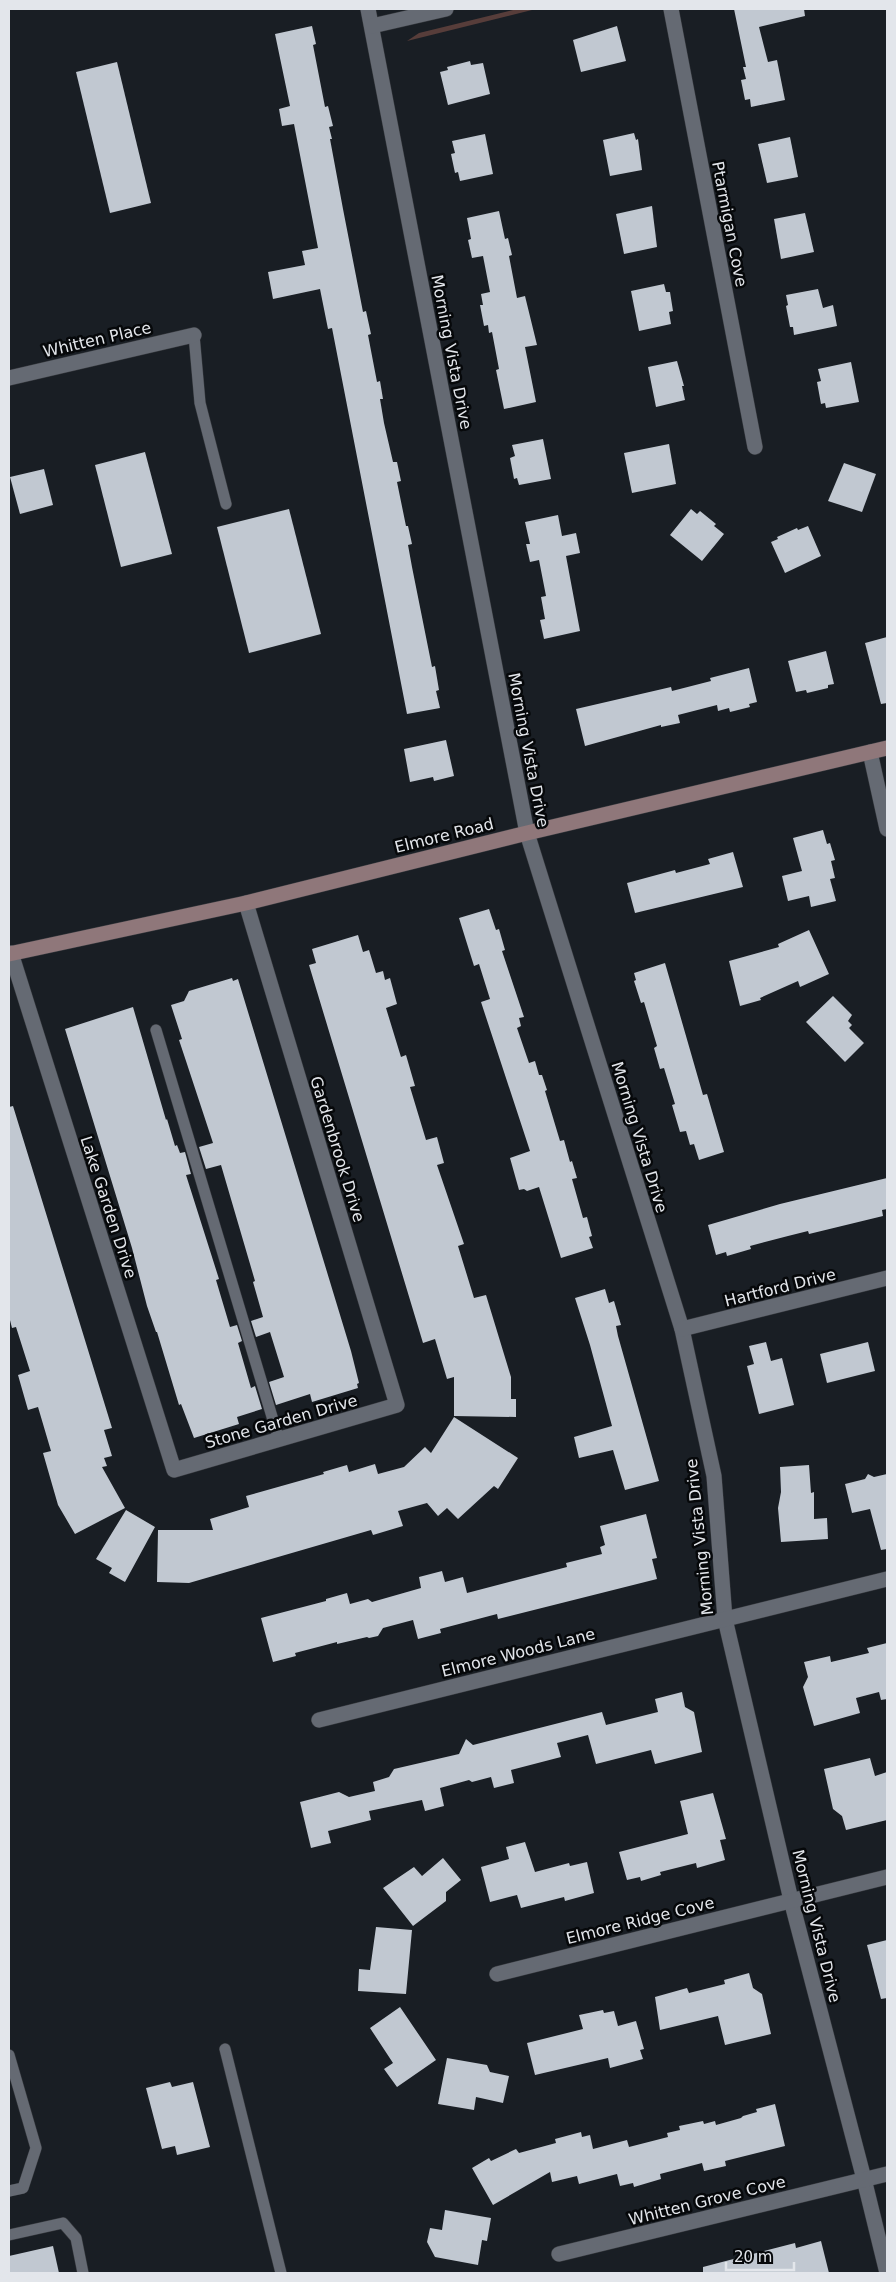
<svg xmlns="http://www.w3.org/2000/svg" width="896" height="2282" viewBox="0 0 896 2282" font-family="'DejaVu Sans',sans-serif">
  <rect width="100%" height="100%" fill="#191e24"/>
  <polygon fill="#573d3a" points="517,9 536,9 407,41 419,33"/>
  <g fill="#c1c8d1">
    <polygon points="734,9 804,9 805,16 759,27 768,62 777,60 785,100 751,107 750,99 745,100 741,80 746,79 743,67 746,67"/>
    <polygon points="312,26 316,44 313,45 325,107 328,106 333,126 329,127 332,139 330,139 343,209 363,312 366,311 371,334 368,335 377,382 380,381 383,399 380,399 384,423 393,462 397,462 401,481 397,482 406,526 408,526 412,544 408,545 412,567 432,667 435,666 439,690 436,691 440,708 407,714 332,328 328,329 320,289 273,299 268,272 305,265 302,251 318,248 294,124 282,126 279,109 290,106 275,34"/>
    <polygon points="617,26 626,61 581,72 573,40"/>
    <polygon points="470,61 471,65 483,63 490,94 448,105 440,72 448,70 447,67"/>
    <polygon points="117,62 151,203 110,213 76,72"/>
    <polygon points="634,133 636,140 638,139 642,170 610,176 603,140"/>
    <polygon points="485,134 493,174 460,181 458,172 455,173 451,154 455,153 452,141"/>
    <polygon points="790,137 798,177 767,183 758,144"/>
    <polygon points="652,206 657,247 624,254 616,214"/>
    <polygon points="499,211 505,239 508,238 512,255 509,256 517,298 525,296 537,345 525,347 536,402 504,409 496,370 499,369 492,332 489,333 488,325 484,326 480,305 483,305 481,294 490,292 483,256 472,258 468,240 471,239 467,218"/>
    <polygon points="805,213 814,252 781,259 774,219"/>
    <polygon points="664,284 666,292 670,292 673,311 669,312 671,324 639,331 631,291"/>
    <polygon points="818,289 823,308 833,305 837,326 794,335 793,327 790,327 786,306 788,305 786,295"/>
    <polygon points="677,361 684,386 682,386 685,400 656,407 648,367"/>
    <polygon points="851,362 859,402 826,408 825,403 821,404 817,382 821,381 818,369"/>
    <polygon points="543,439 551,479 519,485 517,478 514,479 510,458 515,456 512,445"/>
    <polygon points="669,444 676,484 632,493 624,453"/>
    <polygon points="145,452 172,554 121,567 95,465"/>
    <polygon points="844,463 876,474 862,512 828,501"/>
    <polygon points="44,469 53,505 20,514 10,477"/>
    <polygon points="289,509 321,634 249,653 217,527"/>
    <polygon points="691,509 697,514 700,511 716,524 714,526 724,534 702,561 670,535"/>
    <polygon points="558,515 562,536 576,533 580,553 566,556 580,631 544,639 540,620 545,619 541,597 546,596 539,560 530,562 526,544 530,544 525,522"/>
    <polygon points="808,526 821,556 785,573 771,542 778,539 777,537 797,528 798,530"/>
    <polygon points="887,637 887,703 881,704 865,643"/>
    <polygon points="826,651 834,684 828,685 828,688 807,693 806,690 796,692 788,661"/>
    <polygon points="749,668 757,702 749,704 750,707 730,712 729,708 718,711 717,705 678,715 680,723 661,727 661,725 585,746 576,709 671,687 672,691 711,681 710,678"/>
    <polygon points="446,740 454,776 434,781 433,777 410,782 404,749"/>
    <polygon points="823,830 827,844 830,843 835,860 831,861 835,878 830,879 836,901 811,907 809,896 788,901 782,876 802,871 793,838"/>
    <polygon points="733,852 743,887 635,913 627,883 675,870 676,873 710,864 708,859"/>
    <polygon points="489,909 496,930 499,929 505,950 502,951 524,1017 519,1018 521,1026 517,1028 529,1063 535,1061 539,1075 542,1075 547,1090 545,1091 560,1141 564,1140 570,1162 572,1161 577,1178 572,1179 583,1218 587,1217 592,1236 589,1237 593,1248 561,1258 539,1187 527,1191 524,1189 519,1190 510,1158 530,1151 481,1002 490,999 479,964 474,966 459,918"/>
    <polygon points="809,930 829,974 800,987 798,981 760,998 761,1000 740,1006 729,961 779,947 778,944"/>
    <polygon points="358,935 363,952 369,950 376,973 383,971 385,980 390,978 397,1004 386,1008 401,1057 406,1055 415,1086 410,1087 426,1140 437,1137 444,1163 437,1165 464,1244 458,1246 474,1298 486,1295 511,1377 511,1399 516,1399 516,1417 454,1416 454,1377 447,1379 435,1339 423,1343 309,965 316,963 312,949"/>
    <polygon points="665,963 703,1095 707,1094 724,1152 699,1160 694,1144 690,1145 686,1131 680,1132 672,1105 675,1104 664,1068 660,1069 654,1048 657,1046 649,1019 644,1002 641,1003 634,981 636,980 634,973"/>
    <polygon points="232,978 233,981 238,979 351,1351 359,1383 357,1384 358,1388 312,1402 310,1394 276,1405 269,1382 284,1377 270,1332 256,1337 251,1321 263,1317 253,1282 255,1281 221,1165 206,1169 199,1147 213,1143 186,1061 179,1040 182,1039 171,1005 184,1001 189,991"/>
    <polygon points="833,996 852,1015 848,1021 852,1025 849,1028 864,1043 845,1062 806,1022"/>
    <polygon points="133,1007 166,1120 167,1119 175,1146 177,1145 180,1153 185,1152 191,1174 186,1175 219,1279 216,1280 230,1327 237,1325 242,1341 238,1343 251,1388 255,1386 262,1409 237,1417 239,1424 194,1438 181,1404 179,1405 157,1332 156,1332 147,1306 132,1248 65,1029"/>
    <polygon points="13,1106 112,1428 104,1430 112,1456 104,1458 107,1466 102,1467 125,1508 75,1534 58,1505 43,1453 51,1451 38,1407 28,1410 18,1375 30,1371 16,1327 12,1328 9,1316 9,1107"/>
    <polygon points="887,1178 887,1209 882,1210 883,1216 809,1234 808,1231 788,1236 750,1246 751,1249 727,1256 726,1252 716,1255 708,1225 780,1204"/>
    <polygon points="605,1289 609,1303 614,1301 621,1325 616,1326 618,1336 659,1481 625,1490 613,1450 579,1458 574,1437 612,1426 590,1345 575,1298"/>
    <polygon points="766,1342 771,1361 782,1358 794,1405 759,1414 747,1366 754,1364 749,1346"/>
    <polygon points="868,1342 875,1371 827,1383 820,1354"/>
    <polygon points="454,1417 518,1458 498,1489 494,1486 458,1519 447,1508 438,1516 427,1503 398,1511 403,1526 373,1535 371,1530 189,1583 157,1582 158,1530 213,1530 210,1519 249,1507 246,1496 324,1474 323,1472 347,1465 349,1472 375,1464 378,1474 404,1467 425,1447 431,1453"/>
    <polygon points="809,1465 811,1493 814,1492 814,1519 827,1518 828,1539 781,1542 778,1508 781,1492 780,1467"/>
    <polygon points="868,1474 874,1477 887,1474 887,1549 881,1550 870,1509 852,1513 845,1484 865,1479"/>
    <polygon points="126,1510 155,1527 125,1582 109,1573 112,1568 96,1559"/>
    <polygon points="646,1514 657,1558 652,1559 657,1579 498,1619 497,1614 440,1629 441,1633 418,1639 413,1620 383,1628 378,1636 369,1638 367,1637 337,1644 337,1642 295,1653 296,1656 273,1662 261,1618 326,1601 326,1599 347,1593 350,1604 368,1599 372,1602 421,1588 419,1577 442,1571 445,1582 463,1577 467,1593 567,1567 566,1563 602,1554 600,1547 605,1545 600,1526"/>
    <polygon points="887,1643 887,1699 881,1700 879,1692 856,1698 860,1713 814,1726 803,1687 808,1677 804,1662 830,1656 831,1662 869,1653 867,1648"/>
    <polygon points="682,1692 685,1707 694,1712 702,1752 655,1764 651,1750 596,1764 588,1735 557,1743 561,1757 511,1770 514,1783 494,1788 491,1777 472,1782 469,1780 440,1788 444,1806 425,1811 422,1800 369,1811 371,1820 328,1831 331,1843 311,1848 300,1802 339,1792 349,1797 375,1791 373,1782 389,1777 394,1769 459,1754 466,1739 473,1745 602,1712 606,1725 658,1712 655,1699"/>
    <polygon points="870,1758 875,1776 887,1772 887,1820 846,1830 842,1816 833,1809 824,1769"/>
    <polygon points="713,1793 726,1839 720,1840 725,1860 697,1868 696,1863 660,1872 661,1875 641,1881 640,1877 627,1880 619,1852 688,1834 680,1801"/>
    <polygon points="525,1842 535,1872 569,1863 570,1866 587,1862 594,1893 565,1901 564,1897 521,1908 517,1895 490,1902 481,1867 509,1859 506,1847"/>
    <polygon points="443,1858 461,1880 446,1892 446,1901 413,1926 383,1888 414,1867 422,1876"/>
    <polygon points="376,1927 412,1930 406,1994 358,1991 359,1969 370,1970"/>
    <polygon points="887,1940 887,1998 881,1999 867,1945"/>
    <polygon points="749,1973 753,1988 762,1994 771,2034 725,2045 718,2016 660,2030 655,1997 687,1988 689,1993 725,1984 724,1980"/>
    <polygon points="400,2007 436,2060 397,2087 384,2069 393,2063 370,2028"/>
    <polygon points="603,2010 604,2013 614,2011 618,2026 636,2021 644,2049 640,2050 643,2059 610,2068 608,2058 535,2075 527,2043 583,2029 579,2015"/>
    <polygon points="447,2058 487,2065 490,2072 509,2076 503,2103 476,2097 474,2110 438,2104"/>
    <polygon points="170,2082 172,2087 193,2082 210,2147 177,2155 175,2146 162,2149 146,2088"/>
    <polygon points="775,2104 785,2146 725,2161 726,2166 704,2171 702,2163 660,2174 661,2179 634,2187 633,2183 620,2186 617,2174 579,2184 577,2176 552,2182 550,2172 493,2205 472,2168 489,2158 491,2161 516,2149 519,2153 556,2143 555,2139 581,2132 582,2137 590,2135 593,2149 627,2140 629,2147 668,2137 667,2133 680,2130 679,2126 703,2121 704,2124 715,2121 716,2125 741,2118 743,2116 757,2112 756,2109"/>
    <polygon points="445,2210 491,2218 487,2241 482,2240 478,2265 435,2257 427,2242 430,2228 442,2230"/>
    <polygon points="821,2241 829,2273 703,2273 703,2267 795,2243 796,2248"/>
    <polygon points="53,2246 59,2273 9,2273 9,2256"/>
  </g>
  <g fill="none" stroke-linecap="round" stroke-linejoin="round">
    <defs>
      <g id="lane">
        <polyline points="194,335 200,403 226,504"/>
        <polyline points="156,1030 279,1440"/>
        <polyline points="225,2049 281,2273"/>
        <polyline points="9,2055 36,2148 23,2188 9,2191"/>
        <polyline points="9,2235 63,2223 76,2238 83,2273"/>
      </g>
      <g id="street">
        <polyline points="368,9 527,833 682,1329 714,1476 725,1619 791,1900 864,2179 887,2273"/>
        <polyline points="671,9 755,447"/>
        <polyline points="372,26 446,9"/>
        <polyline points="9,378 194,335"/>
        <polyline points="870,752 887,829"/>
        <polyline points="11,953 174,1470 397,1405 246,903"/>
        <polyline points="682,1329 887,1278"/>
        <polyline points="319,1720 887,1579"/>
        <polyline points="497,1974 887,1877"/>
        <polyline points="559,2254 887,2174"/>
      </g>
      <polyline id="secondary" points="9,954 246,903 527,833 887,748"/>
    </defs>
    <use href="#lane" stroke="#36393e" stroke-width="12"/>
    <use href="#street" stroke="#36393e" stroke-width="16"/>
    <use href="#secondary" stroke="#36393e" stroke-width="16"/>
    <use href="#lane" stroke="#656a73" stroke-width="11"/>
    <use href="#street" stroke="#656a73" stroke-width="15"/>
    <use href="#secondary" stroke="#8f777a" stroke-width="15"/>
  </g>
  <g text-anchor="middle" stroke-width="5" stroke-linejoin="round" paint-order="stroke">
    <g font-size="16" fill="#e3e6eb" stroke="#06080a">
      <text transform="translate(730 224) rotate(79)" y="6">Ptarmigan Cove</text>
      <text transform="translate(97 339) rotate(-13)" y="6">Whitten Place</text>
      <text transform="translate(452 352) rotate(79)" y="6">Morning Vista Drive</text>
      <text transform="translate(529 750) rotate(79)" y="6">Morning Vista Drive</text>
      <text transform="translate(444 835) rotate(-14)" y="6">Elmore Road</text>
      <text transform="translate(640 1137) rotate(73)" y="6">Morning Vista Drive</text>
      <text transform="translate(338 1149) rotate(73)" y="6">Gardenbrook Drive</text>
      <text transform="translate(109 1207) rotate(72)" y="6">Lake Garden Drive</text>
      <text transform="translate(780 1287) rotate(-14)" y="6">Hartford Drive</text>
      <text transform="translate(281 1421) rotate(-16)" y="6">Stone Garden Drive</text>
      <text transform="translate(699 1537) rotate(-96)" y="6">Morning Vista Drive</text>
      <text transform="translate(518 1652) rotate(-14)" y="6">Elmore Woods Lane</text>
      <text transform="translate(640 1920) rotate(-14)" y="6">Elmore Ridge Cove</text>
      <text transform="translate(817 1926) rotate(76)" y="6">Morning Vista Drive</text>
      <text transform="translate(707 2200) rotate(-14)" y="6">Whitten Grove Cove</text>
    </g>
  </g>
  <rect width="896" height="2282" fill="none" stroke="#e3e6eb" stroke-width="20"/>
  <path d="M726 2262v8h68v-8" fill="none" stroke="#e3e6eb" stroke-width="2.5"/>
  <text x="734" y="2262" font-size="15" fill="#e3e6eb" stroke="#06080a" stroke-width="4" paint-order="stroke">20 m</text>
</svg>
